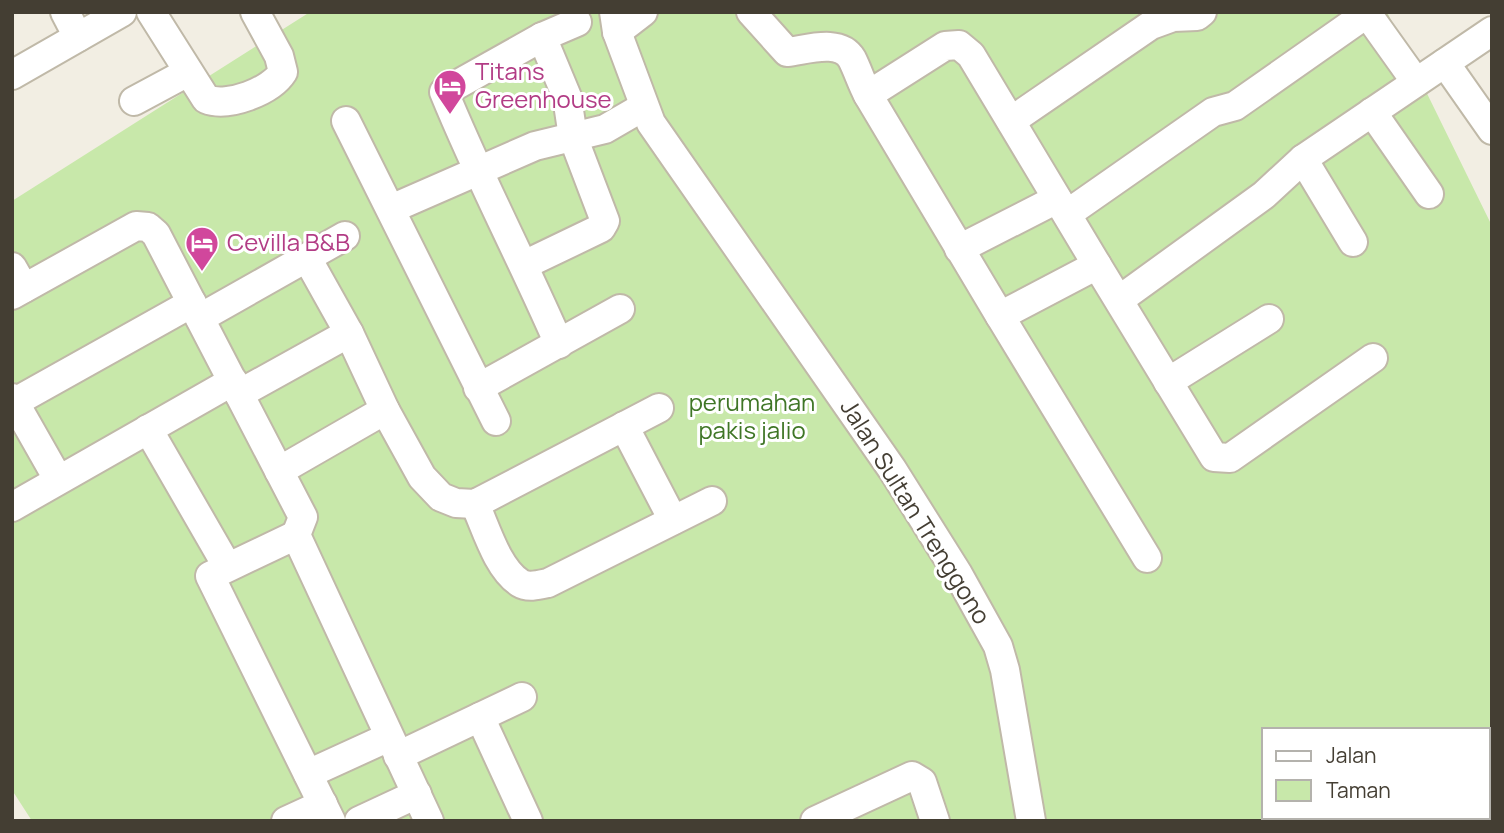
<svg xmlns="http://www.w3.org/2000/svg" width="1504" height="833" viewBox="0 0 1504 833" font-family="Manrope,sans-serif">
  <rect width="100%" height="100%" fill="#f2eee3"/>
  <path fill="#c8e8aa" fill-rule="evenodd" d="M310 12H1387L1492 226V821H32L12 790V201ZM1264 730H1488V817H1264Z"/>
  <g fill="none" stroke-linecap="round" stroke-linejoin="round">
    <defs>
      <g id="minor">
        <polyline points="65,12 78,37"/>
        <path d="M151 12 206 99C228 108 271 91 283 72L279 56 255 12"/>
        <polyline points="614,12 617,32 651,123 892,469 958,574 998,646 1005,670 1031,821"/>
        <path d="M751 12 787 52C806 50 840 38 852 59 858 71 862 84 868 95L1000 316 1097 265 1214 457 1230 458 1373 358"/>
        <polyline points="1366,12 1416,82"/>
        <polyline points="617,32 643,12"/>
        <polyline points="1445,63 1492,130"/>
        <polyline points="12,75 122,12"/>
        <polyline points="868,95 945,46 959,45 971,55 1097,265"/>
        <polyline points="134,101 188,72"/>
        <polyline points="1372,112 1429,194"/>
        <polyline points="346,121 496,421"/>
        <polyline points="1011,121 1151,25 1173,17 1197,16 1202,12"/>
        <polyline points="1303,159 1353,242"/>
        <polyline points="391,209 535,146 605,129 643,107"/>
        <polyline points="1067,214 1213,112 1235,106 1369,12"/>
        <polyline points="959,249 1057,199"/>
        <polyline points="307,258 349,333 385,410 422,477 441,497 456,503 475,504 659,408"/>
        <polyline points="524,265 601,228 605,221 573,137 567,97 542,37"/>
        <polyline points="12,267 24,288"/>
        <polyline points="12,295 136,226 148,227 156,234 303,517 296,535 429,821"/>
        <polyline points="1119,300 1264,195 1303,159 1492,31"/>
        <polyline points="1000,316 1147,558"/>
        <polyline points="200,318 345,236"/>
        <path d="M559 344C522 259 479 178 444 92L542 37 577 22"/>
        <polyline points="1168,382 1269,319"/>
        <polyline points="478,388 620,309"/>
        <polyline points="239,394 349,333"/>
        <polyline points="12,398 58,479"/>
        <polyline points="15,402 192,303"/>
        <polyline points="624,426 673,520"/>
        <polyline points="148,429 227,566"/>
        <polyline points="279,471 385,410"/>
        <path d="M475 504C486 528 497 568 520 583 528 588 539 585 548 583L712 501"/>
        <polyline points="12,507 233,381"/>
        <polyline points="296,535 210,576 331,821"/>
        <polyline points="480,717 528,821"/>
        <polyline points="398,756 522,697"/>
        <polyline points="308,774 389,737"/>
        <polyline points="286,821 323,804"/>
        <polyline points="359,821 417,794"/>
        <polyline points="815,821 912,776 922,782 935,821"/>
      </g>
    </defs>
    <use href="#minor" stroke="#c0b9a8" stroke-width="32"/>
    <use href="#minor" stroke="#fff" stroke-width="28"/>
  </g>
  <defs>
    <symbol id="hotel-pin" viewBox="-11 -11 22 30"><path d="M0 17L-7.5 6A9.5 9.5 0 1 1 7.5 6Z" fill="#d1479c" stroke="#fff"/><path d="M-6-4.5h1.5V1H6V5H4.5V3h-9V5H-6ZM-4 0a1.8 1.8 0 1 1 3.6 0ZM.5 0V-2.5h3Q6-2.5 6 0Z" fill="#fff"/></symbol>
  </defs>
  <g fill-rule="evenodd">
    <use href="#hotel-pin" x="431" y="67" width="38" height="52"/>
    <use href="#hotel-pin" x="183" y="224" width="38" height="52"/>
  </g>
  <g text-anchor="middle" stroke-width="6" stroke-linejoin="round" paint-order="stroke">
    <g font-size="24" fill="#b23c85" stroke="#fff" text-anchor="start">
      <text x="475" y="80">Titans<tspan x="475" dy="28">Greenhouse</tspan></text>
      <text x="227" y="251">Cevilla B&amp;B</text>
    </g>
    <g font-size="24" fill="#3f7626" stroke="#fff">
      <text x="752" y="411">perumahan<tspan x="752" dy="28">pakis jalio</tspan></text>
    </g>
    <g font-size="24" fill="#443e33" stroke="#fff">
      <text transform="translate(915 512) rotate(58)" y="8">Jalan Sultan Trenggono</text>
    </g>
  </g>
  <rect width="1504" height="833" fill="none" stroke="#443e33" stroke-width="28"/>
  <rect x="1262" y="728" width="228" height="91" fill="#ffffff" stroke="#b4b2ad" stroke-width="2"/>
  <rect x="1276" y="751" width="35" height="10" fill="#ffffff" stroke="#b4b2ad" stroke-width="2"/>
  <text x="1326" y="763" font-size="21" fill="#443e33">Jalan</text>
  <rect x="1276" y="780" width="35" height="21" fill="#c8e8aa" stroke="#b4b2ad" stroke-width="2"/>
  <text x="1326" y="798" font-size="21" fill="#443e33">Taman</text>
</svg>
